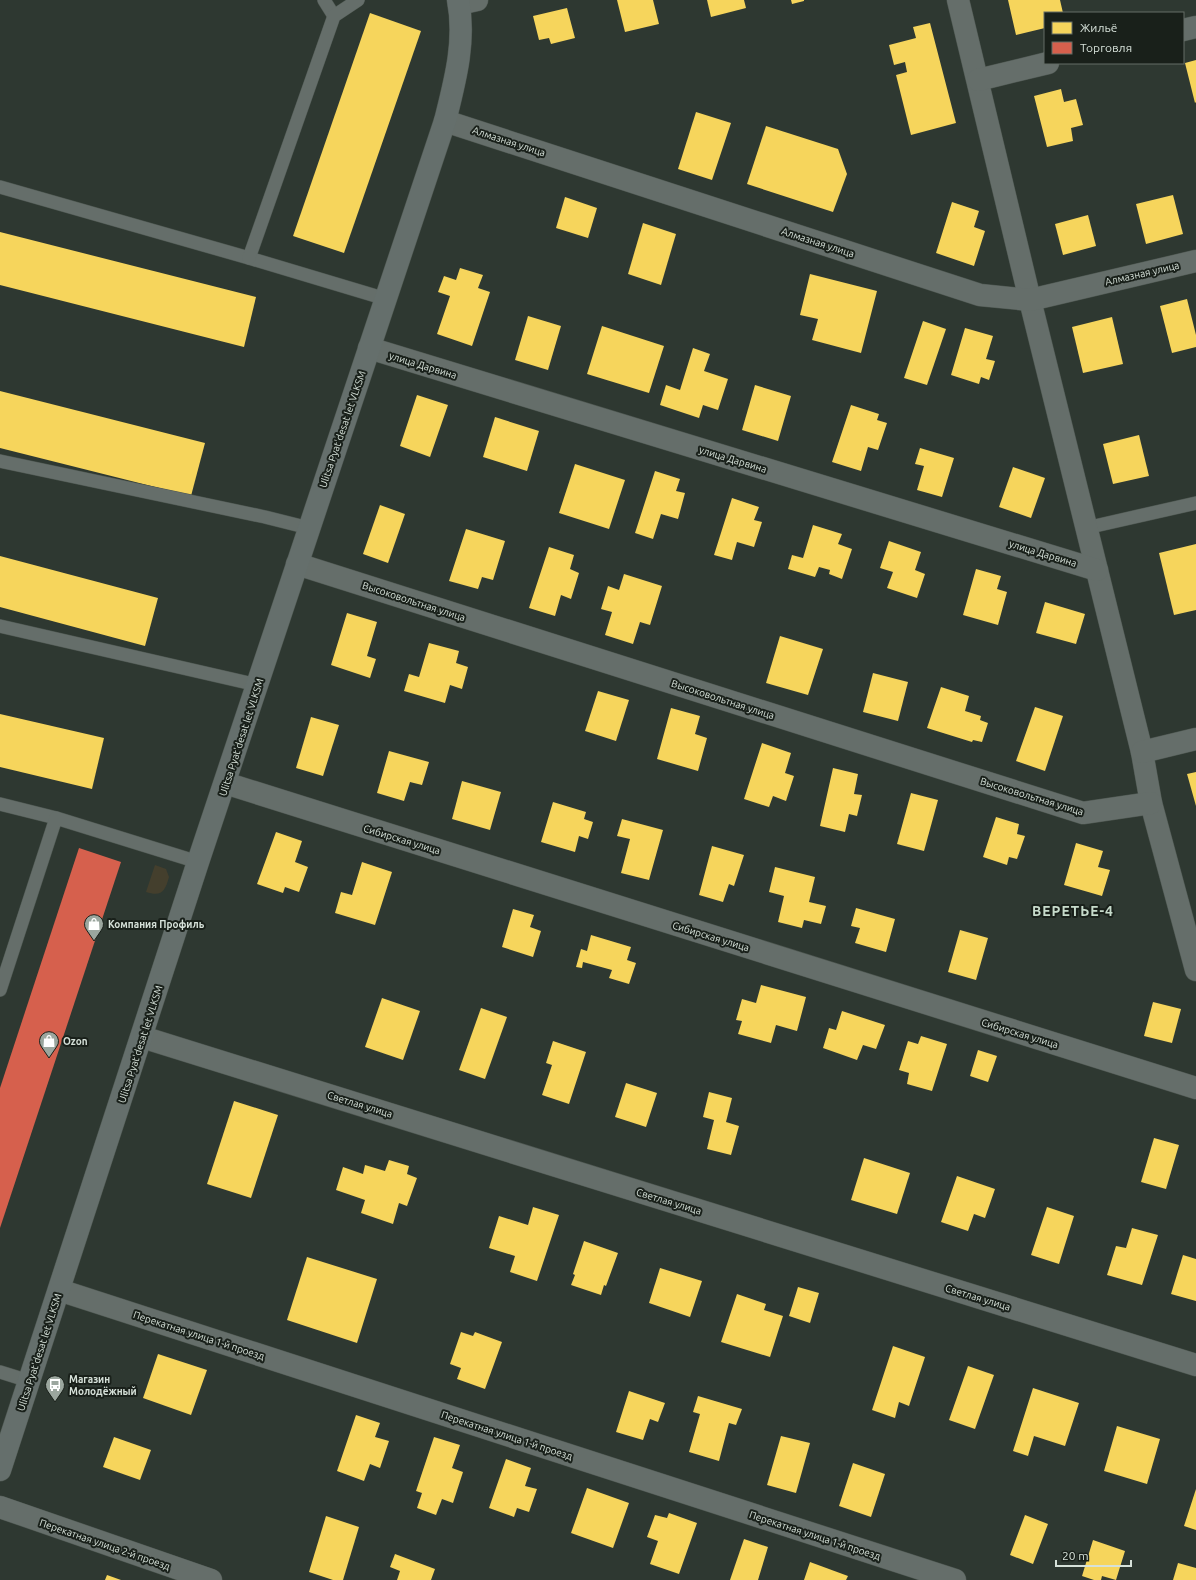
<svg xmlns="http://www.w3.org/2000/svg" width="1196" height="1580" viewBox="0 0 1196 1580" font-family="Ubuntu,sans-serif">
  <rect width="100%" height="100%" fill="#2e3831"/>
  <path fill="#443f2d" d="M155 865 166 869 169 877C165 891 162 897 146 892Z"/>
  <g fill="#f6d55c">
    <polygon points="617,0 653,0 659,24 625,32"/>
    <polygon points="707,0 744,0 746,8 711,17"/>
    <polygon points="791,0 804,0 804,1 792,4"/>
    <polygon points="1008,0 1060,0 1063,13 1045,13 1045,28 1016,35"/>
    <polygon points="567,8 575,38 551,44 549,38 539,40 533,16"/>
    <polygon points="370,13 421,31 344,253 293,236"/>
    <polygon points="930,23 956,123 911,135 896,75 907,72 905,62 894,65 889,45 916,38 913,27"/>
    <polygon points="1196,60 1196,102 1195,103 1185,63"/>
    <polygon points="1061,89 1064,102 1076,99 1083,125 1071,128 1073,141 1047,147 1034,96"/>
    <polygon points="696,112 731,123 712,180 678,169"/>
    <polygon points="766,126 838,149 847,174 833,212 747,184"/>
    <polygon points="1173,195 1183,234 1146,244 1136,204"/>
    <polygon points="565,197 597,208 588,238 556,228"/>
    <polygon points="952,202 979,211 974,227 985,231 974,266 936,253"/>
    <polygon points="1088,215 1096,246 1063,255 1055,224"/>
    <polygon points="643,223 676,234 661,285 628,274"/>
    <polygon points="0,232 256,297 244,347 0,285"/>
    <polygon points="460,268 483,275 478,288 490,292 472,346 437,334 450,296 438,292 444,276 456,280"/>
    <polygon points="810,274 877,291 861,353 812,340 818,319 800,315"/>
    <polygon points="1187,299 1196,335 1196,347 1172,353 1160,306"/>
    <polygon points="528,316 561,326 548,370 515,360"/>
    <polygon points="1112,317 1123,364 1083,373 1072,327"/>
    <polygon points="923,321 946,329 927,385 904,378"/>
    <polygon points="602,326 664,346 649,393 587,374"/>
    <polygon points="965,328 993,336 986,359 995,361 989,380 981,377 979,384 951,375"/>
    <polygon points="693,348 710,354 704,371 728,379 718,410 703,405 699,418 660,405 666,385 680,390"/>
    <polygon points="755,385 791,396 778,441 742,430"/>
    <polygon points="0,391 205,443 191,496 0,448"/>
    <polygon points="417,395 448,405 430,457 400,446"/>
    <polygon points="851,405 879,414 877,420 887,423 878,450 868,447 861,471 832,462"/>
    <polygon points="495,417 539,431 527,471 483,457"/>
    <polygon points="1139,435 1149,476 1113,484 1103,444"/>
    <polygon points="920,448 954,458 942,497 917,490 924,466 915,464"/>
    <polygon points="575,464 625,480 609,529 559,513"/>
    <polygon points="1013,467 1045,478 1031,518 999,507"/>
    <polygon points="655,471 680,479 676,491 685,493 678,519 661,514 653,539 635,533"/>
    <polygon points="732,498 759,507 754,520 762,522 754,547 737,542 732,560 714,555"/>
    <polygon points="380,505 405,514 388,563 363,554"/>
    <polygon points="813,525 842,534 838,544 852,549 842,579 829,574 830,570 819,567 815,577 788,569 792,555 803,558"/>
    <polygon points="466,529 505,541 493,580 482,577 478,589 449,581"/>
    <polygon points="889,541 921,552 915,570 925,574 917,598 887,588 893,572 880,568"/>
    <polygon points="1196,544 1196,610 1174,615 1159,553"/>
    <polygon points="549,547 574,555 570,569 579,573 571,599 561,595 555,616 529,608"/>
    <polygon points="0,556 158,598 145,646 0,607"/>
    <polygon points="976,569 1001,576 997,589 1007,592 998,625 963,615"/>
    <polygon points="624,574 662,586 650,625 640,622 633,644 605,635 612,612 601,609 608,586 619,590"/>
    <polygon points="1045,602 1085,614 1076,644 1036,633"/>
    <polygon points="347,613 377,622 367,656 376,659 370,678 331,665"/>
    <polygon points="780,636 823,649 808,695 766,683"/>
    <polygon points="429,643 459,651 456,663 468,667 462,689 450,685 445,703 404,691 409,674 419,677"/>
    <polygon points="873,673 908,682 898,721 863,712"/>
    <polygon points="941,687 969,696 965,711 981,716 980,720 988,723 982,742 973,740 972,742 927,728"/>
    <polygon points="598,691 629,700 616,741 585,731"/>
    <polygon points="1035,707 1063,716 1045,771 1016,761"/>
    <polygon points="671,708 700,716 695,734 707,738 698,771 657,759"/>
    <polygon points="0,714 104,738 92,789 0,767"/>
    <polygon points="311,717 339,725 323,776 296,768"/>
    <polygon points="762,743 791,753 785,773 794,776 786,801 773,796 769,807 744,799"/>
    <polygon points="389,751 429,762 422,785 410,782 404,801 377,793"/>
    <polygon points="833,768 858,774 854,794 862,795 857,816 849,814 845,832 820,826"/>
    <polygon points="1196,772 1196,806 1187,774"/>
    <polygon points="462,781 501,792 490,830 452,819"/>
    <polygon points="911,793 938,800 924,851 897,844"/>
    <polygon points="553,802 586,812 584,819 593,822 588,839 579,836 575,852 541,842"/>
    <polygon points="996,817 1019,824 1017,834 1025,836 1017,859 1009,857 1007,865 983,857"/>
    <polygon points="622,819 663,830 649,880 621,873 630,839 617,836"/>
    <polygon points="276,832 302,841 295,862 308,867 299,892 285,887 283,893 257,884"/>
    <polygon points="1076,843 1103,851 1098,867 1110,870 1102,896 1064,885"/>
    <polygon points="712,846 744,855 734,886 729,884 723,902 699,895"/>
    <polygon points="362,862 392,872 375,925 335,913 341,892 352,895"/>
    <polygon points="775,867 815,877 809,902 826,906 821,924 804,920 802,928 778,922 784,896 769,892"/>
    <polygon points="856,908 895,919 886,952 855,943 860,928 851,926"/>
    <polygon points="513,909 534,915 530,927 541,931 533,957 502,947"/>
    <polygon points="960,930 988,938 976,980 948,972"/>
    <polygon points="591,935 631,947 627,960 636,963 629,984 609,978 612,970 583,962 582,968 576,967 581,949 587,951"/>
    <polygon points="761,985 806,997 797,1031 776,1025 771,1043 738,1034 742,1021 736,1020 742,999 756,1003"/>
    <polygon points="382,998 420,1011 403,1060 365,1047"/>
    <polygon points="1153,1002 1181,1009 1172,1043 1144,1036"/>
    <polygon points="481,1008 507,1017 485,1079 459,1070"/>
    <polygon points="842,1011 885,1025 876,1049 863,1045 857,1060 823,1048 829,1028 836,1030"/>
    <polygon points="921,1036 947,1044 932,1091 907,1084 909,1073 899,1070 908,1041 918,1044"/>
    <polygon points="553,1041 586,1052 569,1104 542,1095 552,1065 546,1063"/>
    <polygon points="978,1050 997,1056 988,1082 970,1076"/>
    <polygon points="626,1083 657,1093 646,1127 615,1117"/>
    <polygon points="709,1092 732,1098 726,1122 739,1126 731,1155 707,1149 714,1120 703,1117"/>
    <polygon points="234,1101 278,1115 251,1198 207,1184"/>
    <polygon points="1154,1138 1179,1145 1166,1189 1141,1182"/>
    <polygon points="864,1158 910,1173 897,1214 851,1200"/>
    <polygon points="389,1160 409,1166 407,1174 417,1178 407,1206 399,1203 393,1224 361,1213 365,1200 336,1190 343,1167 363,1174 365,1165 385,1171"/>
    <polygon points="957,1176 995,1189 985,1218 974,1214 968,1231 941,1222"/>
    <polygon points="533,1207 559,1215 537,1281 510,1272 515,1256 489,1248 499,1216 528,1225"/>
    <polygon points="1047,1207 1074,1216 1059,1264 1031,1255"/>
    <polygon points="1132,1228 1158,1235 1142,1285 1107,1275 1116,1246 1126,1248"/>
    <polygon points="584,1241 618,1253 606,1286 604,1285 601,1295 571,1285 575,1275 573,1274"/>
    <polygon points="1183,1255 1196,1259 1196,1301 1171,1294"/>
    <polygon points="307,1257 377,1279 357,1343 287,1320"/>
    <polygon points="660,1268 702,1281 690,1317 649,1303"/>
    <polygon points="798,1287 819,1293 810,1323 789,1316"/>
    <polygon points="737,1294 766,1304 764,1310 783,1316 770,1357 721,1342"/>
    <polygon points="461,1332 473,1336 475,1332 502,1342 485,1389 457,1379 461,1368 450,1364"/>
    <polygon points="893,1346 925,1357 909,1406 899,1402 895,1418 872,1410"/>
    <polygon points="158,1354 207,1370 191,1415 143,1398"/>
    <polygon points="968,1366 994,1375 975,1429 949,1420"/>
    <polygon points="1033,1388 1079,1403 1065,1446 1034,1436 1028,1456 1013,1451"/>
    <polygon points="629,1391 665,1403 658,1422 650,1419 643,1440 616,1432"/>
    <polygon points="698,1396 742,1409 736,1425 729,1423 719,1461 689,1452 700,1414 693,1412"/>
    <polygon points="356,1415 380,1423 375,1437 389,1441 380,1468 370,1464 364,1481 337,1471"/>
    <polygon points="1117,1426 1160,1439 1147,1484 1104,1471"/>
    <polygon points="781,1436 810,1443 796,1493 767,1485"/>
    <polygon points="114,1437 151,1450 140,1480 103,1467"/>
    <polygon points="434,1437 460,1445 452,1468 463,1472 453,1503 442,1499 436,1515 417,1508 422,1493 416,1491"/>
    <polygon points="506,1459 531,1468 525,1486 537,1489 529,1512 517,1508 514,1517 489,1508"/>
    <polygon points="853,1463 885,1474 871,1517 839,1506"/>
    <polygon points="587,1488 629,1503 613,1548 571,1533"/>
    <polygon points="1196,1489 1196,1530 1184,1526"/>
    <polygon points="669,1513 697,1523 679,1574 650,1564 658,1541 647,1537 655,1515 667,1518"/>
    <polygon points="1025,1515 1048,1524 1033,1564 1010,1555"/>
    <polygon points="326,1516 359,1527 343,1580 333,1580 309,1572"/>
    <polygon points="744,1539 768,1547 758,1580 730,1580"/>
    <polygon points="1093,1540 1125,1551 1116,1580 1102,1576 1101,1580 1094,1580 1082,1576"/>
    <polygon points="395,1554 435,1569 431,1580 397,1580 400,1571 390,1567"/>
    <polygon points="810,1562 848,1576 846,1580 804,1580"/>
    <polygon points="1178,1563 1196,1568 1196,1580 1173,1580"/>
    <polygon points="107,1575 121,1580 105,1580"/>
  </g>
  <polygon fill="#d6604d" points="79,848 121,862 0,1228 0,1088"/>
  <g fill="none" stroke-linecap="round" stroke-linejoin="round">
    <defs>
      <g id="service">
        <polyline points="324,0 334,16"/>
        <polyline points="0,187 249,258 386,299"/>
        <polyline points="249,258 334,16 358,0"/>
        <polyline points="0,461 265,517 309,528"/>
        <polyline points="1086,528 1196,503"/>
        <polyline points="0,626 257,685"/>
        <polyline points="0,804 56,818"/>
        <polyline points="0,990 56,818 198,862"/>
        <polyline points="0,1372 29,1381"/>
      </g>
      <g id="minor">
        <polyline points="958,0 1030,300 1142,752 1151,803 1196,970"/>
        <polyline points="459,4 477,0"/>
        <polyline points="1183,30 1196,27"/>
        <polyline points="978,80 1048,63"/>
        <polyline points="445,121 980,295 1030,300 1196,261"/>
        <polyline points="369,348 1097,570"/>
        <polyline points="297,564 1083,813 1151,803"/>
        <polyline points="1142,752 1196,739"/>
        <polyline points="225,783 1196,1088"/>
        <polyline points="142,1037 1196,1365"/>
        <polyline points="59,1290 955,1580"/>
        <polyline points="0,1507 211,1580"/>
      </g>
      <path id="secondary" d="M0 1470 198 862 445 121C455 81 466 41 458 0"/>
    </defs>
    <use href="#service" stroke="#4d5650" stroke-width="14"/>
    <use href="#minor" stroke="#4d5650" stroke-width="23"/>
    <use href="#secondary" stroke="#4d5650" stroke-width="23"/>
    <use href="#service" stroke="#656e6a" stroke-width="13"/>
    <use href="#minor" stroke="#656e6a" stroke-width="22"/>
    <use href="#secondary" stroke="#656f6c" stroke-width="22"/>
  </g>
  <defs>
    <symbol id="shop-pin" viewBox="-11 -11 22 30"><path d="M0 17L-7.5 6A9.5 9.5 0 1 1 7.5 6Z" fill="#9ba69e" stroke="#19201a"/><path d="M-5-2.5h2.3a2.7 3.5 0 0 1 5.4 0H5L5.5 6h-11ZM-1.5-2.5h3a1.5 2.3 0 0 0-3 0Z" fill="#fff"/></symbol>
    <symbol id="bus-pin" viewBox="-11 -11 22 30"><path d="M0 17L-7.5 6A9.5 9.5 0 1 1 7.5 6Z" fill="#9ba69e" stroke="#19201a"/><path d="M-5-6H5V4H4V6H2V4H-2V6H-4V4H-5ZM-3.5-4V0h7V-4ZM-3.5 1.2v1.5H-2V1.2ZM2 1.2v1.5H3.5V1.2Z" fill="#fff"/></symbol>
  </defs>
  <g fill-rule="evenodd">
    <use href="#shop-pin" x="83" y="913" width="22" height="30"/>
    <use href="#shop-pin" x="38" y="1030" width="22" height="30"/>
    <use href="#bus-pin" x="44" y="1374" width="22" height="30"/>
  </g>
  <g text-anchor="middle" stroke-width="4" stroke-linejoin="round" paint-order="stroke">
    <g font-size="10" fill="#d6e1d9" stroke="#19201a">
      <text transform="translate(509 141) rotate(18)" y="4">Алмазная улица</text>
      <text transform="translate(818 242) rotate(18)" y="4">Алмазная улица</text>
      <text transform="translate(1142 273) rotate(-13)" y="4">Алмазная улица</text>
      <text transform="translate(423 365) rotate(17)" y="4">улица Дарвина</text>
      <text transform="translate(342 429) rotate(-71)" y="4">Ulitsa Pyat'desat let VLKSM</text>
      <text transform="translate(733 459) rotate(17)" y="4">улица Дарвина</text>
      <text transform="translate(1043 553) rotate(17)" y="4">улица Дарвина</text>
      <text transform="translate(414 601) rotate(18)" y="4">Высоковольтная улица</text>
      <text transform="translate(723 699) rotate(18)" y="4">Высоковольтная улица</text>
      <text transform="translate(241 737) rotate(-72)" y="4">Ulitsa Pyat'desat let VLKSM</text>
      <text transform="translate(1032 796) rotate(17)" y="4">Высоковольтная улица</text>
      <text transform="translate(402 839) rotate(17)" y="4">Сибирская улица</text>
      <text transform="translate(711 936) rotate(17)" y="4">Сибирская улица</text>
      <text transform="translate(1020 1033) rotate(17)" y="4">Сибирская улица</text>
      <text transform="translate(140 1044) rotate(-72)" y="4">Ulitsa Pyat'desat let VLKSM</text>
      <text transform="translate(360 1104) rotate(17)" y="4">Светлая улица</text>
      <text transform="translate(669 1201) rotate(17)" y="4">Светлая улица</text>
      <text transform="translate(978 1297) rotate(17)" y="4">Светлая улица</text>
      <text transform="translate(199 1335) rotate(18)" y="4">Перекатная улица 1-й проезд</text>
      <text transform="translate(39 1352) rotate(-72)" y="4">Ulitsa Pyat'desat let VLKSM</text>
      <text transform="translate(507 1435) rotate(18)" y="4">Перекатная улица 1-й проезд</text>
      <text transform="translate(815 1535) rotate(18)" y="4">Перекатная улица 1-й проезд</text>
      <text transform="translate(105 1544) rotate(19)" y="4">Перекатная улица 2-й проезд</text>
    </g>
    <g font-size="10" font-weight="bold" fill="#d6e1d9" stroke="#19201a" text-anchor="start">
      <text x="108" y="928">Компания Профиль</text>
      <text x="63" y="1045">Ozon</text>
      <text x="69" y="1383">Магазин<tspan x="69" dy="12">Молодёжный</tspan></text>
    </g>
    <g font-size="14" font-weight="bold" letter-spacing="1" fill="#c7dbcb" stroke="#19201a">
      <text x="1073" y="916">ВЕРЕТЬЕ-4</text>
    </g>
  </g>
  <rect x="1044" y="12" width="140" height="52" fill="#19201a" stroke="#656d66"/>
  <rect x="1052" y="22" width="20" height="12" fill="#f6d55c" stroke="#656d66"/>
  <text x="1080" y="32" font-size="12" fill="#d6e1d9">Жильё</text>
  <rect x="1052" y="42" width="20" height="12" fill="#d6604d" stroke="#656d66"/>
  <text x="1080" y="52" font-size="12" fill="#d6e1d9">Торговля</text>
  <path d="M1056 1560v6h75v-6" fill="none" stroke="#d6e1d9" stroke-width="2"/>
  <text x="1062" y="1560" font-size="12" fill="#d6e1d9" stroke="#19201a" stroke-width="3" paint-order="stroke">20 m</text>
</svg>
